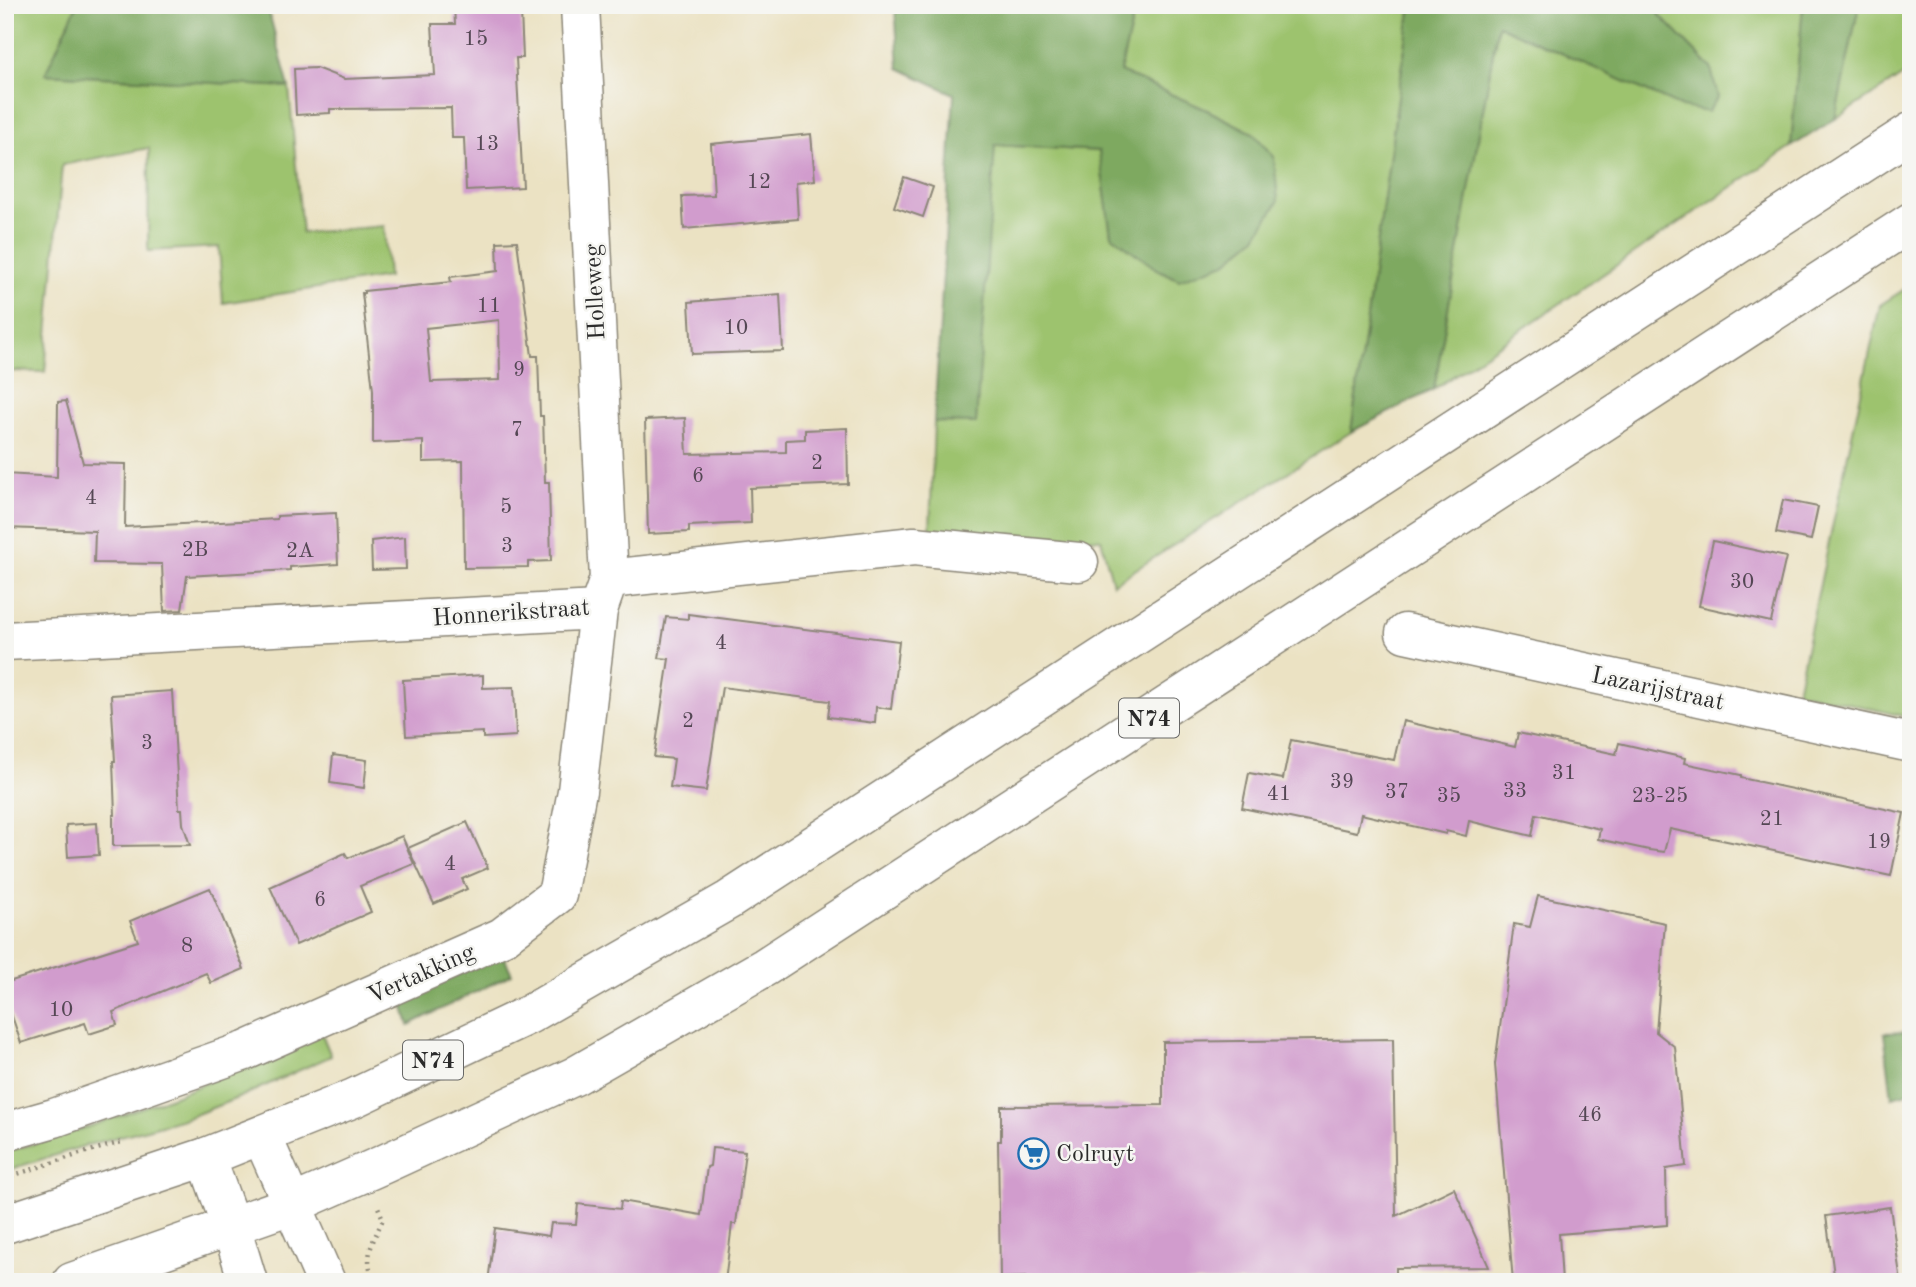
<svg xmlns="http://www.w3.org/2000/svg" width="1916" height="1287" viewBox="0 0 1916 1287" font-family="'Old Standard TT',serif">
  <rect width="100%" height="100%" fill="#f6f6f2"/>
  <filter id="ink" filterUnits="userSpaceOnUse"><feTurbulence type="fractalNoise" baseFrequency=".0143" numOctaves="2"/><feDisplacementMap in="SourceGraphic" scale="14" xChannelSelector="R" yChannelSelector="G"/><feConvolveMatrix kernelMatrix="1 2 1 2 8 2 1 2 1" color-interpolation-filters="sRGB"/></filter>
  <filter id="wash" filterUnits="userSpaceOnUse"><feTurbulence type="fractalNoise" baseFrequency=".00686" numOctaves="4" result="noise"/><feDisplacementMap in="SourceGraphic" scale="28" xChannelSelector="R" yChannelSelector="G"/><feGaussianBlur stdDeviation="1.57" result="paint"/><feColorMatrix in="noise" values="0 0 0 0 0 0 0 0 0 0 0 0 0 0 0 0 0 1.4 0 .05"/><feComposite in="paint" operator="in"/></filter>
  <g filter="url(#wash)">
    <rect width="100%" height="100%" fill="#ebe2c3"/>
    <g fill="#9dc36e" stroke="#64774c" stroke-width="2">
      <polygon points="5,5 77,5 46,74 289,87 302,233 384,226 388,277 223,303 219,247 148,251 149,148 62,165 45,372 5,371"/>
      <polygon points="1136,5 1411,5 1351,432 1113,584 1101,539 930,530 934,422 976,423 994,145 1099,151 1111,235 1274,157 1253,133 1207,110 1120,72"/>
      <polygon points="1650,5 1803,5 1791,147 1434,389 1498,24 1682,107 1711,68"/>
      <polygon points="1859,5 1911,5 1911,70 1835,119"/>
      <polygon points="1911,285 1911,718 1797,691 1880,305"/>
      <polygon points="322,1034 331,1056 240,1097 187,1118 84,1146 5,1171 5,1152 68,1134 177,1095"/>
    </g>
    <g fill="#7ea961" stroke="#546a46" stroke-width="2">
      <polygon points="77,5 267,5 289,87 45,74"/>
      <polygon points="895,5 1136,5 1120,72 1207,110 1253,133 1274,157 1278,202 1255,238 1225,263 1179,280 1155,268 1111,235 1099,151 995,145 976,423 934,422 954,94 899,68"/>
      <polygon points="1411,5 1650,5 1711,68 1718,97 1708,112 1682,107 1498,25 1434,389 1351,432"/>
      <polygon points="1803,5 1859,5 1835,119 1791,147"/>
      <polygon points="502,953 512,974 409,1025 402,1001"/>
      <polygon points="1911,1032 1911,1092 1892,1097 1884,1033"/>
    </g>
    <g id="blocks">
      <g fill="#d19ccd" fill-rule="evenodd">
        <polygon points="454,5 518,5 518,12 521,12 523,58 516,58 523,187 466,190 464,138 452,138 451,108 330,109 330,113 296,115 294,69 316,68 344,79 435,75 432,24 455,24"/>
        <polygon points="811,134 815,180 796,182 798,219 684,229 682,196 714,195 711,144"/>
        <polygon points="904,177 933,187 923,217 894,207"/>
        <path d="M517 241 532 356H538L540 416H543L545 482H549L551 561 528 562V567L464 568 463 461 423 462V441L373 443V390L362 293H364V291L451 282 450 277 498 271 497 242ZM499 320 500 380 431 382 426 328Z"/>
        <polygon points="780,294 783,351 692,354 689,302"/>
        <polygon points="66,401 83,463 126,464 125,527 277,519 277,516 336,513 338,564 290,567 290,570 187,576 182,610 164,611 162,564 94,563 95,531 5,528 5,474 57,477 58,402"/>
        <polygon points="685,418 687,454 786,452 786,440 805,439 805,430 847,428 848,484 750,488 751,523 689,526 689,532 648,534 645,420"/>
        <polygon points="1783,500 1818,507 1811,540 1776,533"/>
        <polygon points="405,537 406,569 372,570 371,541"/>
        <polygon points="1713,541 1786,557 1771,622 1699,606"/>
        <polygon points="688,614 899,641 891,709 876,707 875,723 828,717 830,701 722,687 706,791 670,787 674,759 654,757 669,659 659,658 666,617 688,619"/>
        <polygon points="483,675 483,688 514,687 516,736 483,738 483,732 406,736 403,680"/>
        <polygon points="172,691 179,809 182,809 183,824 190,845 113,846 113,815 115,815 113,761 115,761 111,695"/>
        <polygon points="1403,721 1515,747 1518,733 1616,754 1619,743 1685,758 1684,763 1741,775 1741,778 1904,813 1891,876 1670,829 1664,852 1649,850 1598,839 1600,829 1536,814 1532,836 1469,821 1466,836 1446,831 1446,834 1361,814 1357,832 1242,808 1249,773 1283,779 1291,740 1394,760"/>
        <polygon points="333,755 367,760 364,788 330,783"/>
        <polygon points="467,822 488,868 462,879 467,889 434,904 408,848"/>
        <polygon points="97,823 99,855 68,857 66,825"/>
        <polygon points="402,836 414,864 360,886 371,912 296,945 270,887 345,853 348,858"/>
        <polygon points="210,888 244,969 211,983 206,973 113,1012 117,1025 89,1034 85,1023 21,1043 5,995 5,983 138,941 130,921"/>
        <polygon points="1538,896 1665,923 1656,1032 1675,1047 1686,1166 1666,1169 1667,1225 1559,1234 1562,1282 1513,1282 1495,1064 1514,924 1530,927"/>
        <polygon points="1393,1039 1396,1216 1454,1188 1489,1267 1396,1268 1396,1282 1033,1282 1033,1277 1000,1278 998,1141 1001,1141 1001,1106 1163,1105 1163,1042"/>
        <polygon points="712,1148 745,1151 736,1224 732,1224 725,1282 488,1282 495,1228 549,1236 551,1223 576,1224 578,1204 620,1209 621,1201 701,1215 707,1167 710,1166"/>
        <polygon points="1890,1207 1901,1282 1835,1282 1826,1216"/>
      </g>
    </g>
  </g>
  <g filter="url(#ink)">
    <use href="#blocks" fill-opacity="0" stroke="#8b8677" stroke-width="2"/>
    <g fill="none" stroke-linecap="round" stroke-linejoin="round">
      <defs>
        <g id="street">
          <polyline points="580,5 609,579"/>
          <polyline points="1405,633 1911,743"/>
          <polyline points="5,641 598,610"/>
          <polyline points="5,1132 54,1118 245,1051 502,937 557,895 577,791 598,610 609,579 914,546 1079,562"/>
        </g>
        <g id="secondary">
          <polyline points="262,1136 326,1282"/>
          <polyline points="206,1157 231,1226 248,1282"/>
        </g>
        <polyline id="primary" points="72,1282 291,1205"/>
        <g id="highway">
          <polyline points="291,1205 384,1164 575,1076 765,967 1911,222"/>
          <polyline points="5,1224 206,1157 354,1098 530,1014 729,900 1911,132"/>
        </g>
      </defs>
      <use href="#street" stroke="#8b8677" stroke-width="41"/>
      <use href="#secondary" stroke="#8b8677" stroke-width="41"/>
      <use href="#primary" stroke="#8b8677" stroke-width="41"/>
      <use href="#highway" stroke="#8b8677" stroke-width="41"/>
      <g stroke="#8b8677" stroke-width="4.5" stroke-dasharray="2 5" stroke-linecap="butt">
        <polyline points="5,1178 86,1152 122,1142"/>
        <path d="M375 1282C362 1257 373 1242 383 1219L378 1207"/>
      </g>
      <use href="#street" stroke="#fff" stroke-width="38"/>
      <use href="#secondary" stroke="#fff" stroke-width="38"/>
      <use href="#primary" stroke="#fff" stroke-width="38"/>
      <use href="#highway" stroke="#fff" stroke-width="38"/>
    </g>
  </g>
  <defs>
    <symbol id="supermarket-ring" viewBox="-11 -11 22 22"><circle r="9.5" fill="#f6f6f2" stroke="#1f6fb2" stroke-width="1.5"/><path d="M-6-5.5h2.5l.6 2H6L4.5 2H-2.5L-4.4-4H-6ZM-1.5 3.2a1.3 1.3 0 1 0 .1 0ZM3 3.2a1.3 1.3 0 1 0 .1 0Z" fill="#1f6fb2"/></symbol>
  </defs>
  <g fill-rule="evenodd">
    <use href="#supermarket-ring" x="1016" y="1136" width="35" height="35"/>
  </g>
  <g text-anchor="middle" stroke-width="5" stroke-linejoin="round" paint-order="stroke">
    <g font-size="21" fill="#544754">
      <text x="476" y="45">15</text>
      <text x="487" y="150">13</text>
      <text x="759" y="188">12</text>
      <text x="489" y="312">11</text>
      <text x="736" y="334">10</text>
      <text x="519" y="376">9</text>
      <text x="517" y="436">7</text>
      <text x="817" y="469">2</text>
      <text x="698" y="482">6</text>
      <text x="91" y="504">4</text>
      <text x="506" y="513">5</text>
      <text x="507" y="552">3</text>
      <text x="195" y="556">2B</text>
      <text x="300" y="557">2A</text>
      <text x="1742" y="588">30</text>
      <text x="721" y="649">4</text>
      <text x="688" y="727">2</text>
      <text x="147" y="749">3</text>
      <text x="1564" y="779">31</text>
      <text x="1342" y="788">39</text>
      <text x="1515" y="797">33</text>
      <text x="1397" y="798">37</text>
      <text x="1279" y="800">41</text>
      <text x="1449" y="802">35</text>
      <text x="1660" y="802">23-25</text>
      <text x="1772" y="825">21</text>
      <text x="1879" y="848">19</text>
      <text x="450" y="870">4</text>
      <text x="320" y="906">6</text>
      <text x="187" y="952">8</text>
      <text x="61" y="1016">10</text>
      <text x="1590" y="1121">46</text>
    </g>
    <g fill="#f6f6f2" stroke="#686867" stroke-width="2">
      <rect x="1119" y="698.5" width="60" height="39" rx="5"/>
      <rect x="403" y="1040.5" width="60" height="39" rx="5"/>
    </g>
    <g font-size="23" font-weight="bold" fill="#2b2b2b">
      <text x="1149" y="726">N74</text>
      <text x="433" y="1068">N74</text>
    </g>
    <g font-size="24" fill="#2b2b2b" stroke="#f6f6f2">
      <text transform="translate(594 292) rotate(-93)" y="8">Holleweg</text>
      <text transform="translate(511 612) rotate(-4)" y="8">Honnerikstraat</text>
      <text transform="translate(1658 688) rotate(12)" y="8">Lazarijstraat</text>
      <text transform="translate(421 973) rotate(-24)" y="8">Vertakking</text>
    </g>
    <g font-size="24" fill="#2b2b2b" stroke="#f6f6f2" text-anchor="start">
      <text x="1056" y="1161">Colruyt</text>
    </g>
  </g>
  <rect width="1916" height="1287" fill="none" stroke="#f6f6f2" stroke-width="28"/>
</svg>
